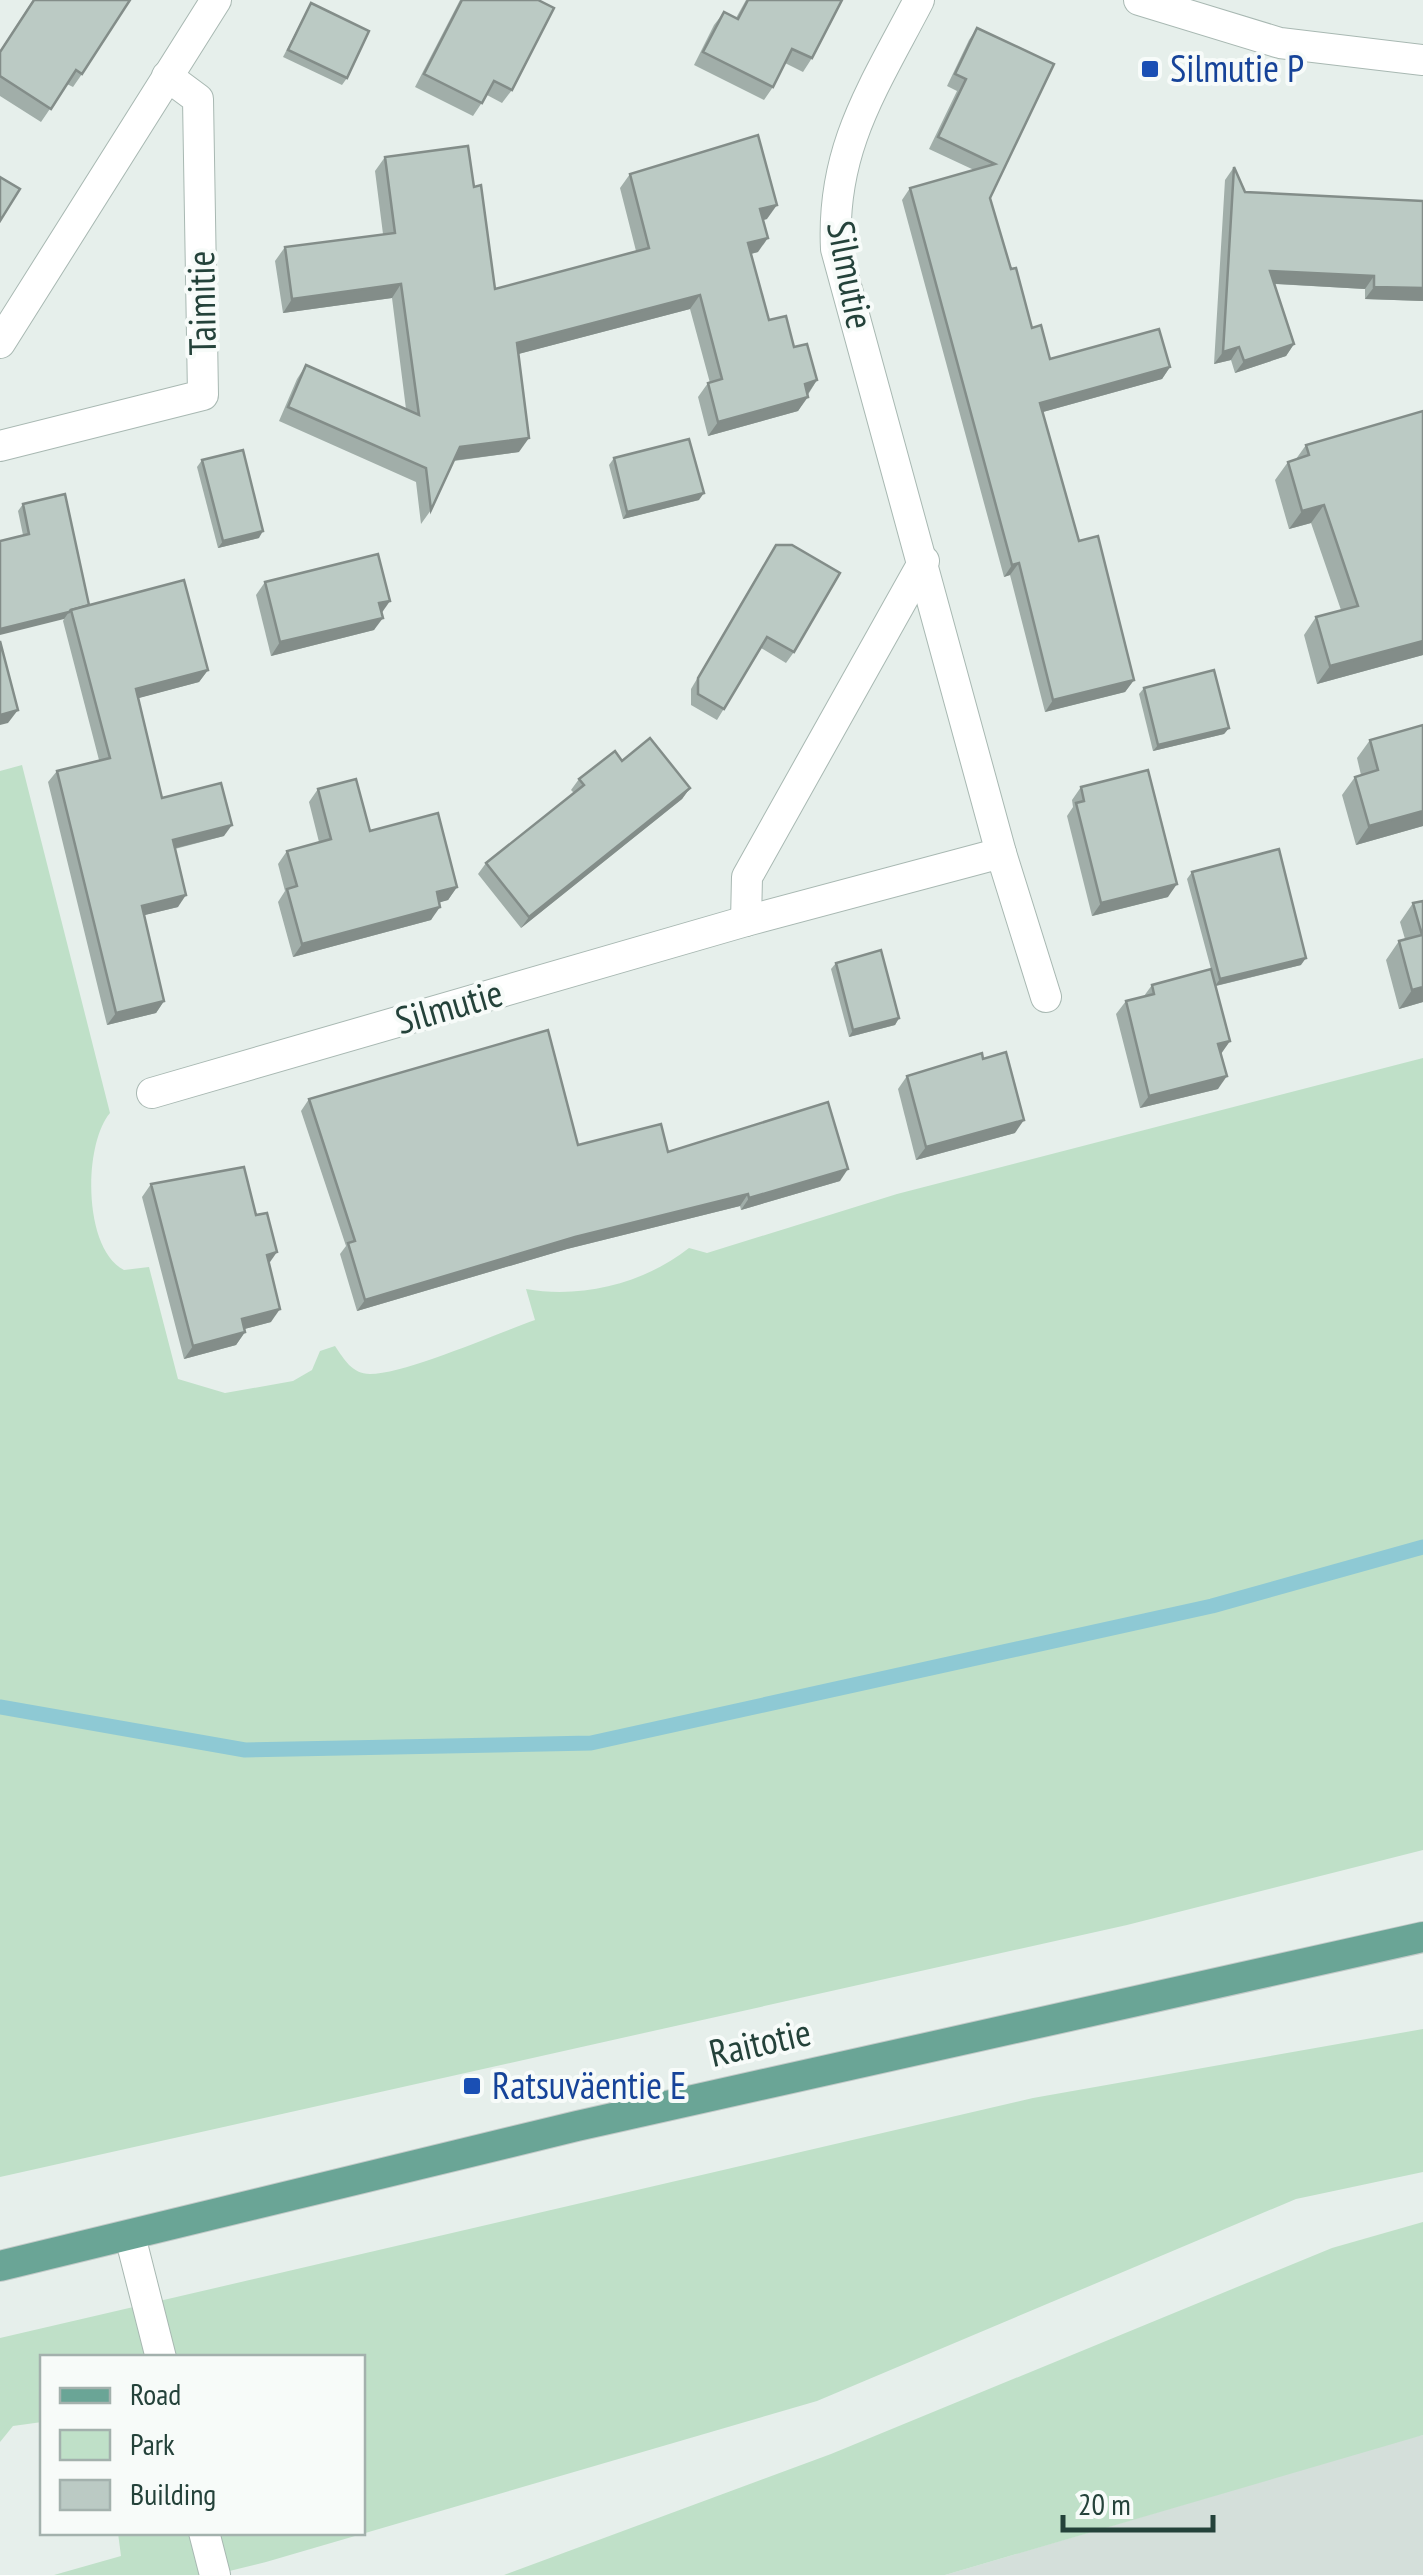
<svg xmlns="http://www.w3.org/2000/svg" width="1423" height="2575" viewBox="0 0 1423 2575" font-family="'PT Sans Narrow',sans-serif">
  <rect width="100%" height="100%" fill="#e6efeb"/>
  <polygon fill="#d4dfda" points="1423,2435 1423,2575 945,2575 1409,2438"/>
  <g fill="#bfe0c8">
    <path d="M22 765 110 1113C83 1145 83 1249 124 1270L149 1267 178 1379 225 1393 293 1381 312 1370 320 1351 335 1346C344 1359 352 1374 370 1374 405 1374 498 1333 535 1320L526 1289C582 1299 645 1283 689 1248L707 1253 897 1194 1423 1058V1850L1127 1925 0 2177V771Z"/>
    <polygon points="1423,2029 1423,2172 1296,2199 817,2401 266,2562 213,2575 54,2575 121,2556 118,2533 362,2532 362,2358 42,2358 42,2422 13,2426 0,2442 0,2338 1033,2098"/>
    <polygon points="1423,2222 1423,2435 945,2575 504,2575 831,2454 1332,2248"/>
  </g>
  <g fill="none" stroke-linecap="round" stroke-linejoin="round">
    <polyline stroke="#8ec9d4" stroke-width="15" points="0,1707 245,1750 591,1743 1212,1606 1423,1547"/>
    <defs>
      <g id="minor">
        <polyline points="1139,0 1280,43 1423,60"/>
        <polyline points="0,343 216,0"/>
        <polyline points="0,446 203,395 198,99 167,76"/>
        <polyline points="1001,853 1046,997"/>
        <polyline points="746,921 747,877 924,561"/>
        <path d="M152 1093 746 921 1001 853 836 249C831 148 874 87 919 0"/>
        <polyline points="130,2236 161,2358"/>
        <polyline points="204,2532 215,2575"/>
      </g>
      <polyline id="primary" points="0,2266 577,2126 1423,1937"/>
    </defs>
    <use href="#minor" stroke="#a8b8b2" stroke-width="32"/>
    <use href="#primary" stroke="#c2cac8" stroke-width="32"/>
    <use href="#minor" stroke="#fff" stroke-width="30"/>
    <use href="#primary" stroke="#6aa596" stroke-width="30"/>
  </g>
  <g fill="#a1aea9">
    <polygon points="33,0 82,74 73,87 67,84 41,122 0,96 0,51"/>
    <polygon points="460,0 538,0 512,90 502,103 487,95 473,116 415,87"/>
    <polygon points="746,0 842,0 812,58 803,72 785,63 773,87 764,100 694,65 714,25 724,12 736,18"/>
    <polygon points="311,3 347,78 342,85 283,57"/>
    <polygon points="977,28 1054,64 990,198 1011,269 1032,328 1050,359 1170,367 1162,379 1043,412 1079,541 1134,680 1125,692 1045,712 1010,575 1004,577 902,200 910,188 974,170 929,149 957,91 947,86 969,40"/>
    <polygon points="385,157 474,187 495,289 636,251 620,188 630,174 767,219 763,220 758,252 751,254 769,320 794,347 817,380 798,411 708,436 698,397 708,383 710,383 690,309 518,354 519,452 454,461 431,510 421,524 416,482 279,421 297,379 306,365 406,409 392,298 283,313 275,261 285,247 383,234 375,171"/>
    <polygon points="1234,167 1245,192 1423,201 1423,301 1365,299 1365,289 1275,284 1294,344 1286,356 1235,373 1231,360 1214,364 1225,180"/>
    <polygon points="1306,445 1423,655 1317,684 1304,635 1316,617 1341,610 1311,523 1289,529 1275,480 1288,462 1296,459"/>
    <polygon points="614,458 699,500 623,519 609,465"/>
    <polygon points="202,460 259,538 218,548 197,467"/>
    <polygon points="23,504 89,605 208,670 199,682 138,698 162,798 224,836 175,849 178,907 144,915 164,1001 156,1013 107,1025 48,782 57,771 99,760 63,621 64,619 23,535 18,511"/>
    <polygon points="776,545 794,652 786,663 761,648 717,720 691,705 691,689"/>
    <polygon points="265,582 382,612 374,630 271,656 256,595"/>
    <polygon points="1144,688 1229,728 1224,734 1153,751 1139,694"/>
    <polygon points="1370,740 1423,826 1356,845 1342,795 1355,777 1361,775 1357,758"/>
    <polygon points="622,761 690,788 682,799 521,928 478,874 486,863 574,793 571,790 579,779"/>
    <polygon points="1081,787 1168,897 1092,916 1067,816 1073,807 1072,800"/>
    <polygon points="318,789 370,831 457,887 448,900 439,902 431,920 293,957 278,902 285,891 278,864 287,851 319,842 309,802"/>
    <polygon points="1192,872 1301,965 1216,986 1230,1041 1221,1053 1218,1089 1140,1108 1116,1014 1126,1001 1144,996 1152,985 1211,969 1187,879"/>
    <polygon points="1423,901 1423,1002 1399,1009 1386,960 1399,941 1405,939 1400,922 1413,903"/>
    <polygon points="836,963 899,1018 895,1025 849,1037 831,969"/>
    <polygon points="983,1059 1015,1133 916,1160 898,1089 907,1076"/>
    <polygon points="309,1099 578,1145 668,1152 840,1181 741,1210 740,1206 567,1249 357,1311 340,1254 346,1246 301,1111"/>
    <polygon points="151,1184 269,1264 271,1322 244,1329 245,1332 236,1345 184,1359 142,1197"/>
  </g>
  <g fill="#838d89">
    <polygon points="777,205 767,219 750,223 760,209"/>
    <polygon points="768,238 758,252 738,257 748,243"/>
    <polygon points="1270,271 1374,276 1365,289 1262,283"/>
    <polygon points="401,284 392,298 283,313 292,299"/>
    <polygon points="1374,287 1423,288 1423,301 1365,299"/>
    <polygon points="700,295 690,309 507,357 517,343"/>
    <polygon points="1294,344 1286,356 1235,373 1244,361"/>
    <polygon points="1239,347 1231,360 1214,364 1223,352"/>
    <polygon points="1170,367 1162,379 1032,415 1040,403"/>
    <polygon points="817,380 807,395 805,384"/>
    <polygon points="808,397 798,411 708,436 718,422"/>
    <polygon points="529,438 519,452 450,461 460,447"/>
    <polygon points="704,493 699,500 623,519 627,512"/>
    <polygon points="1324,505 1311,523 1289,529 1302,511"/>
    <polygon points="263,531 259,538 218,548 223,541"/>
    <polygon points="1019,563 1010,575 1004,577 1012,565"/>
    <polygon points="390,601 381,614 379,603"/>
    <polygon points="69,612 64,619 0,635 0,629"/>
    <polygon points="383,618 374,630 271,656 280,642"/>
    <polygon points="1423,641 1423,655 1317,684 1330,666"/>
    <polygon points="208,670 199,682 128,701 136,689"/>
    <polygon points="1134,680 1125,692 1045,712 1053,700"/>
    <polygon points="18,710 8,723 0,725 0,715"/>
    <polygon points="1229,728 1224,734 1153,751 1158,745"/>
    <polygon points="690,788 682,799 521,928 529,917"/>
    <polygon points="1423,811 1423,826 1356,845 1369,826"/>
    <polygon points="232,825 224,836 164,851 173,840"/>
    <polygon points="1177,884 1168,897 1092,916 1101,903"/>
    <polygon points="457,887 448,900 428,906 437,892"/>
    <polygon points="186,895 178,907 133,918 142,906"/>
    <polygon points="440,907 431,920 293,957 302,944"/>
    <polygon points="1306,958 1301,965 1215,986 1220,979"/>
    <polygon points="1423,987 1423,1002 1399,1009 1412,990"/>
    <polygon points="164,1001 156,1013 107,1025 116,1013"/>
    <polygon points="899,1018 895,1025 849,1037 853,1030"/>
    <polygon points="1230,1041 1221,1054 1218,1044"/>
    <polygon points="1227,1076 1218,1089 1140,1108 1149,1096"/>
    <polygon points="1024,1120 1015,1133 916,1160 926,1147"/>
    <polygon points="848,1169 840,1181 741,1210 749,1198"/>
    <polygon points="748,1194 740,1206 567,1249 357,1311 365,1300 575,1237"/>
    <polygon points="277,1252 268,1265 267,1255"/>
    <polygon points="280,1309 271,1322 233,1332 242,1319"/>
    <polygon points="245,1332 236,1345 184,1359 193,1346"/>
  </g>
  <g fill="#bbcac4" stroke="#838d89" stroke-width="2.5">
    <polygon points="34,0 130,0 82,74 76,70 51,109 0,76 0,52"/>
    <polygon points="462,0 538,0 554,8 512,90 494,81 482,103 424,74"/>
    <polygon points="748,0 842,0 812,58 792,49 773,87 703,52 724,12 738,19"/>
    <polygon points="311,3 369,31 347,78 288,50"/>
    <polygon points="977,28 1054,64 990,198 1011,269 1016,268 1032,328 1041,325 1050,359 1159,329 1170,367 1040,403 1079,541 1098,536 1134,680 1053,700 1019,563 1012,565 910,188 995,164 938,137 966,79 955,74"/>
    <polygon points="758,135 777,205 760,209 768,238 748,243 769,320 786,316 794,347 807,344 817,380 805,384 808,397 718,422 708,383 722,379 700,295 517,343 529,438 460,447 431,510 426,468 288,407 306,365 419,415 401,284 292,299 285,247 395,233 385,157 468,146 474,187 481,185 495,289 649,248 630,174"/>
    <polygon points="1234,167 1245,192 1423,201 1423,288 1374,287 1374,276 1270,271 1294,344 1244,361 1239,347 1223,352"/>
    <polygon points="0,177 20,189 0,221"/>
    <polygon points="1423,411 1423,641 1330,666 1316,617 1358,606 1324,505 1302,511 1288,462 1309,455 1306,445"/>
    <polygon points="689,439 704,493 627,512 614,458"/>
    <polygon points="243,450 263,531 223,541 202,460"/>
    <polygon points="65,494 89,605 71,610 69,612 0,629 0,541 29,534 23,504"/>
    <polygon points="776,545 792,545 840,573 794,652 767,637 724,709 698,694 698,678"/>
    <polygon points="378,554 390,601 379,603 383,618 280,642 265,582"/>
    <polygon points="184,580 208,670 136,689 162,798 221,783 232,825 173,840 186,895 142,906 164,1001 116,1013 57,771 110,758 71,610"/>
    <polygon points="0,641 18,710 0,715"/>
    <polygon points="1214,670 1229,728 1158,745 1144,688"/>
    <polygon points="1423,725 1423,811 1369,826 1355,777 1378,770 1370,740"/>
    <polygon points="650,738 690,788 529,917 486,863 584,785 579,779 615,751 622,761"/>
    <polygon points="1148,770 1177,884 1101,903 1076,803 1084,801 1081,787"/>
    <polygon points="356,779 370,831 438,813 457,887 437,892 440,907 302,944 287,889 297,886 287,851 331,839 318,789"/>
    <polygon points="1279,849 1306,958 1220,979 1192,872"/>
    <polygon points="1423,901 1423,987 1412,990 1399,941 1422,935 1413,903"/>
    <polygon points="881,950 899,1018 853,1030 836,963"/>
    <polygon points="1211,969 1230,1041 1218,1044 1227,1076 1149,1096 1126,1001 1154,994 1152,985"/>
    <polygon points="548,1030 578,1145 661,1124 668,1152 828,1102 848,1169 749,1198 748,1194 575,1237 365,1300 348,1243 355,1241 309,1099"/>
    <polygon points="1006,1052 1024,1120 926,1147 907,1076 982,1053 983,1059"/>
    <polygon points="244,1167 256,1215 267,1213 277,1252 267,1255 280,1309 242,1319 245,1332 193,1346 151,1184"/>
  </g>
  <g fill="#1a4fb4" stroke="#f7fbf9" stroke-width="4">
    <rect x="1140" y="59" width="20" height="20" rx="5"/>
    <rect x="462" y="2076" width="20" height="20" rx="5"/>
  </g>
  <g text-anchor="middle" stroke-width="8" stroke-linejoin="round" paint-order="stroke">
    <g font-size="38" fill="#164399" stroke="#f7fbf9" text-anchor="start">
      <text x="1170" y="82">Silmutie P</text>
      <text x="492" y="2099">Ratsuväentie E</text>
    </g>
    <g font-size="38" fill="#24423a" stroke="#f7fbf9">
      <text transform="translate(850 275) rotate(79)" y="13">Silmutie</text>
      <text transform="translate(202 303) rotate(-91)" y="13">Taimitie</text>
      <text transform="translate(449 1007) rotate(-16)" y="13">Silmutie</text>
      <text transform="translate(760 2043) rotate(-13)" y="13">Raitotie</text>
    </g>
  </g>
  <rect x="40" y="2355" width="325" height="180" fill="#f7fbf9" stroke="#a3b1ad" stroke-width="2.5"/>
  <rect x="60" y="2388" width="50" height="15" fill="#6aa596" stroke="#a3b1ad" stroke-width="2.5"/>
  <text x="130" y="2405" font-size="30" fill="#24423a">Road</text>
  <rect x="60" y="2430" width="50" height="30" fill="#bfe0c8" stroke="#a3b1ad" stroke-width="2.5"/>
  <text x="130" y="2455" font-size="30" fill="#24423a">Park</text>
  <rect x="60" y="2480" width="50" height="30" fill="#bbcac4" stroke="#a3b1ad" stroke-width="2.5"/>
  <text x="130" y="2505" font-size="30" fill="#24423a">Building</text>
  <path d="M1063 2515v15h150v-15" fill="none" stroke="#24423a" stroke-width="5"/>
  <text x="1078" y="2515" font-size="30" fill="#24423a" stroke="#f7fbf9" stroke-width="8" paint-order="stroke">20 m</text>
</svg>
